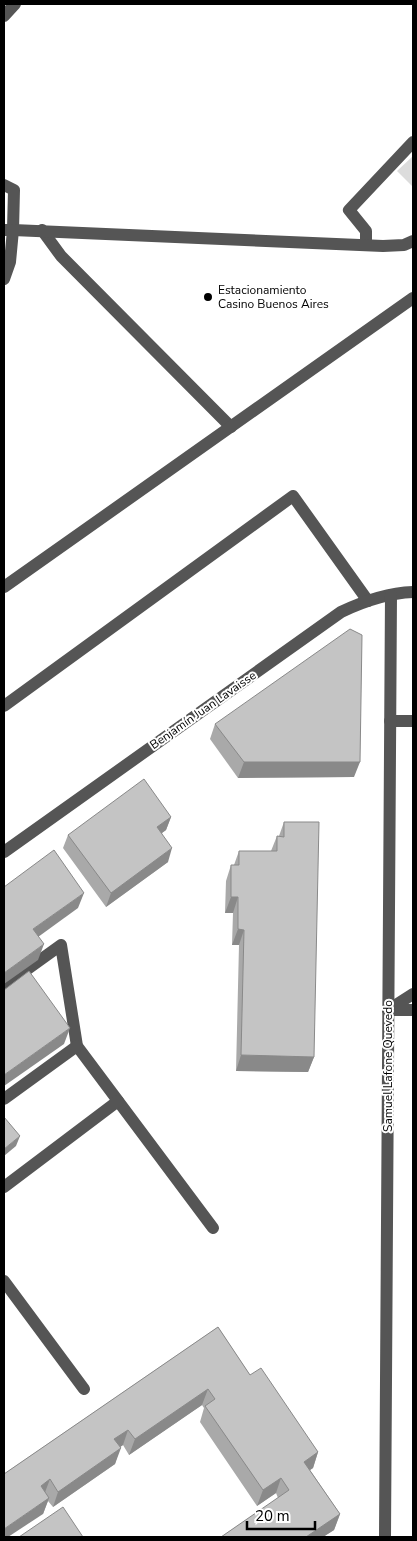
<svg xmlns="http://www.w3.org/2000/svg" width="417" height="1541" viewBox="0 0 417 1541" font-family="'Nunito Sans',sans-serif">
  <rect width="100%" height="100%" fill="#fff"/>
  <polygon fill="#dcdcdc" points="413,156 413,187 397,171"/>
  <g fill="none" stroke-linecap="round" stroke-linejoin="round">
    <g stroke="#555" stroke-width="12">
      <polyline points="4,16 15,4"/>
      <polyline points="4,185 14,190 13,230 4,230"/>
      <polyline points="42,230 61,256 231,427"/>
      <polyline points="366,245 366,231 349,210 413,142"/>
      <polyline points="4,279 10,262 13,230 383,246 404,245 413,241"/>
      <polyline points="4,587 413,298"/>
      <polyline points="4,706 293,496 368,601"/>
      <polyline points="390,721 413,721"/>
      <path d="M4 852 341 612C364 601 388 593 413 592"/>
      <polyline points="4,986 61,945 77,1046 213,1228"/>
      <polyline points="388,1010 413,994"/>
      <polyline points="388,1010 413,1010"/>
      <polyline points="4,1099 77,1046"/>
      <polyline points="4,1187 118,1101"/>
      <polyline points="4,1281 84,1389"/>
      <polyline points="385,1537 391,595"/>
    </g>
  </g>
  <g fill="#a9a9a9">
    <polygon points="215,724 354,777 238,778 210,739"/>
    <polygon points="171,817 166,830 162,833 168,862 106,907 63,848 68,835"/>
    <polygon points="284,822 314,1057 308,1072 236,1071 239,945 232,945 233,913 225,913 226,881 231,865 234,865 239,851 271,851 277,836 279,836"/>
    <polygon points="218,1327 250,1375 318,1452 313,1468 310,1470 340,1514 334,1530 323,1537 221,1537 278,1498 276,1493 257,1506 200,1422 204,1408 202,1405 129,1455 123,1445 120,1447 115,1464 53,1507 48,1501 43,1514 4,1474"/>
  </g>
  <g fill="#898989">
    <polygon points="244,762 360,762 354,777 238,778"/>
    <polygon points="171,817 166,830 152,840 157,827"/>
    <polygon points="172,848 168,862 106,907 111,893"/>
    <polygon points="84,893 78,908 27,945 33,929"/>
    <polygon points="231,897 238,897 233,913 225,913"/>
    <polygon points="238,929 244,930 239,945 232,945"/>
    <polygon points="44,944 38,960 4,984 4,973"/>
    <polygon points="70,1028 64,1044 4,1086 4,1075"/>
    <polygon points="241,1055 314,1057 308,1072 236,1071"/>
    <polygon points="20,1136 16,1146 4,1156 4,1149"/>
    <polygon points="208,1389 202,1405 129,1455 135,1439"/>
    <polygon points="128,1430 123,1445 109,1455 114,1439"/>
    <polygon points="121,1448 115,1464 53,1507 58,1492"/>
    <polygon points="318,1452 313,1468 298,1478 304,1462"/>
    <polygon points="281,1478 276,1493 257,1506 263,1490"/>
    <polygon points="50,1479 44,1495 41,1486"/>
    <polygon points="49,1498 43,1514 8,1537 4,1537 4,1529"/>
    <polygon points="340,1514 334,1530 323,1537 306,1537"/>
  </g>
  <g fill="#c4c4c4" stroke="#898989">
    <polygon points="350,629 362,635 360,762 244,762 215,724"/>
    <polygon points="144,779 171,817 157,827 172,848 111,893 68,835"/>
    <polygon points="284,822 319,822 314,1057 241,1055 244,930 238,929 238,897 231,897 231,865 239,865 239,851 277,851 277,836 284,837"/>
    <polygon points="54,850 84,893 33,929 44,944 4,973 4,887"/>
    <polygon points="29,971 70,1028 4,1075 4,990"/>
    <polygon points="4,1117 20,1136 4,1149"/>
    <polygon points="218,1327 250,1375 261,1368 318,1452 304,1462 340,1514 306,1537 221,1537 289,1490 281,1478 263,1490 205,1406 215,1399 208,1389 135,1439 128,1430 114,1439 121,1448 58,1492 50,1479 41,1486 49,1498 4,1529 4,1474"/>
    <polygon points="63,1507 83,1537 19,1537"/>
  </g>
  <circle fill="#000" stroke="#fff" stroke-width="2" cx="208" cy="297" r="5"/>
  <g text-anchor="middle" stroke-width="4" stroke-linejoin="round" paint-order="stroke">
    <g font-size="12" fill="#000" stroke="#fff" text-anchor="start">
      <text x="218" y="294">Estacionamiento<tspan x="218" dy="14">Casino Buenos Aires</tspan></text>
    </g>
    <g font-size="12" fill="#000" stroke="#fff">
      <text transform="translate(203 710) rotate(-35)" y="4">Benjamín Juan Lavaisse</text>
      <text transform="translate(388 1066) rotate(-90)" y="4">Samuel Lafone Quevedo</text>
    </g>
  </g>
  <rect width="417" height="1541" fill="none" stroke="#000000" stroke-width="10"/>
  <path d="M247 1521v8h68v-8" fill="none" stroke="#000000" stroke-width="2.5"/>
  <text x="255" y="1521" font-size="15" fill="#000000" stroke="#ffffff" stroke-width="4" paint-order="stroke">20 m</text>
</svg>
